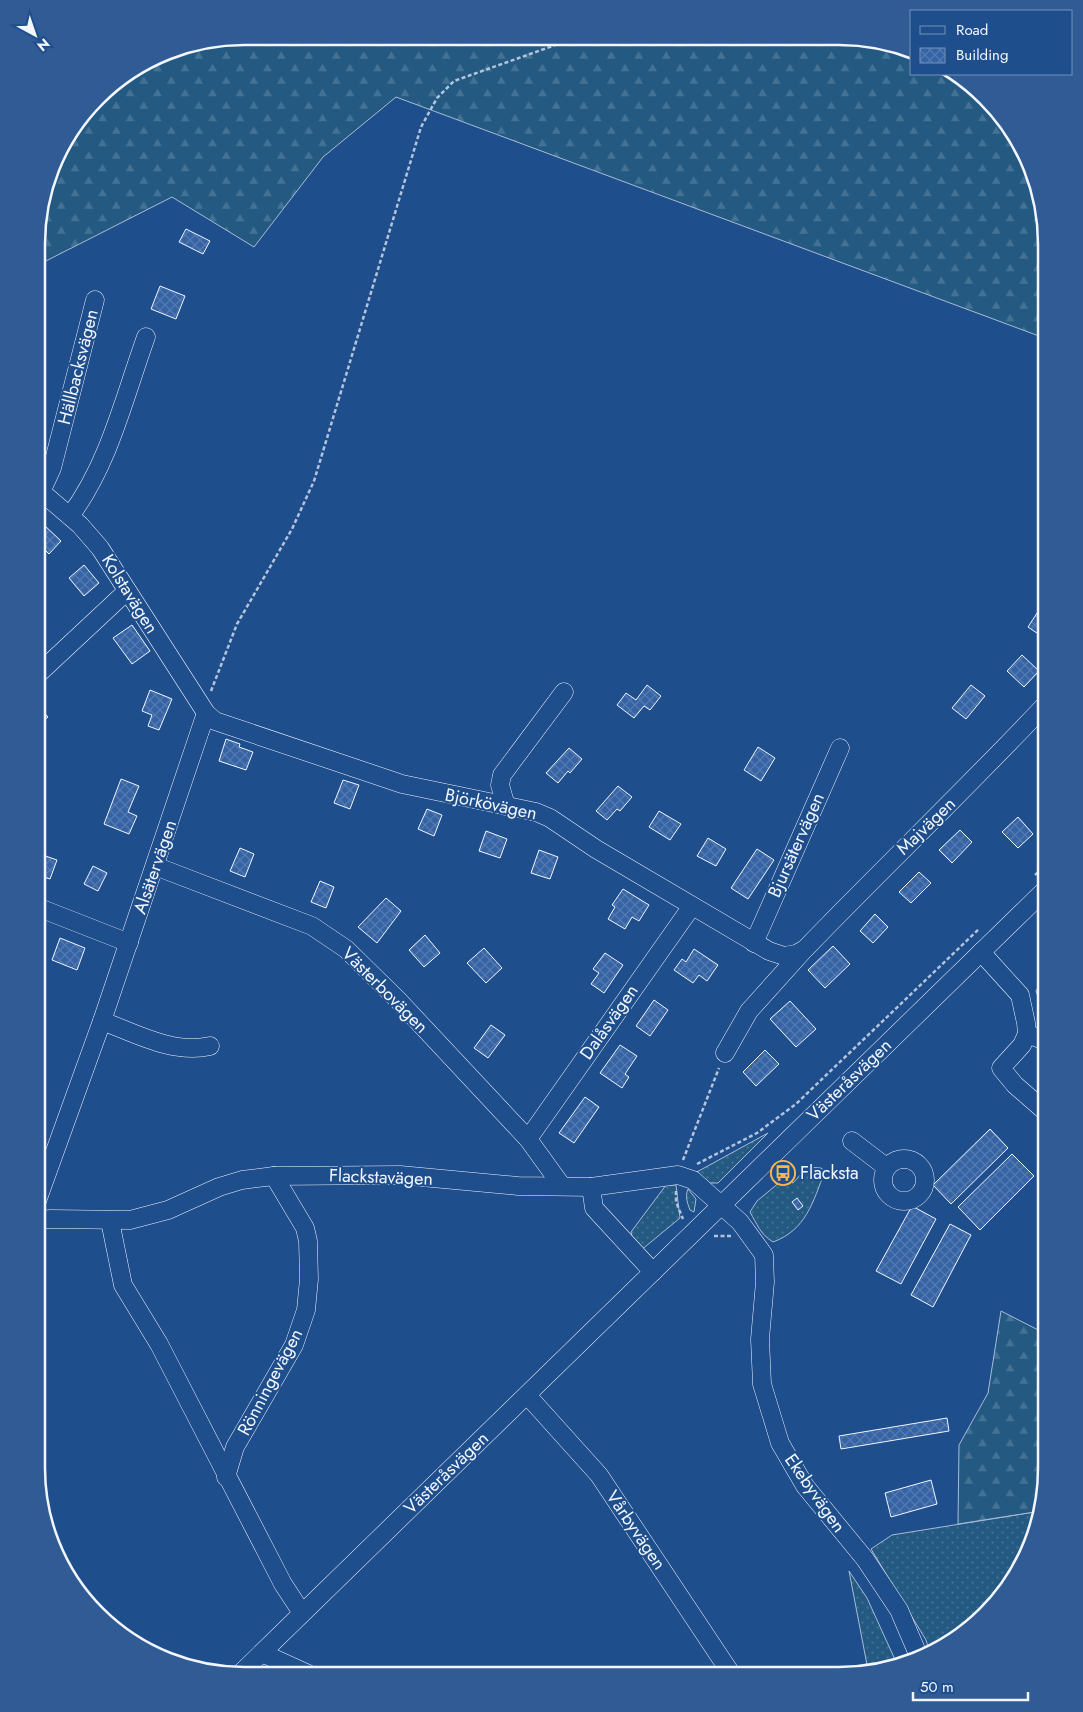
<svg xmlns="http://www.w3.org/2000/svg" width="1083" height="1712" viewBox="0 0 1083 1712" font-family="Jost,sans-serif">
  <defs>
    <pattern id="grass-dots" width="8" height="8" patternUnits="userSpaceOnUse" patternTransform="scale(1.25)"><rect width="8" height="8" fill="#245a82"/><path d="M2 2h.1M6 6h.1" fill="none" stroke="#447295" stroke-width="1.8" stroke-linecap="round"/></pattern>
    <pattern id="forest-firs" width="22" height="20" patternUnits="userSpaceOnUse" patternTransform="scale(1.25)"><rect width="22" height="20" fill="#245a82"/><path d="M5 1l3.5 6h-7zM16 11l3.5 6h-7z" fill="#447295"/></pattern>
    <pattern id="building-cross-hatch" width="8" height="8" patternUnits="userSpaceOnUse" patternTransform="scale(1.25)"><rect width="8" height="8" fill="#3563a3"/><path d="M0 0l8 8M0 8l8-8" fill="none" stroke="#537ab1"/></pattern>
  </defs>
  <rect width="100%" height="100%" fill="#1f4e8c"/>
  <g fill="url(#grass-dots)" stroke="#a8bbd7">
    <polygon points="1046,973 1046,1023 1036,991"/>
    <polygon points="768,1133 718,1183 708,1183 695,1173"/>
    <path d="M805 1167 821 1168 825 1171C813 1202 806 1230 773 1242 760 1234 757 1224 750 1212L757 1201 786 1177 793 1183 802 1173 800 1169Z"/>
    <polygon points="666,1185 676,1185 680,1218 640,1251 635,1250 631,1232"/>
    <path d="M688 1189 696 1199 694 1212 690 1210C687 1202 685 1196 688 1189Z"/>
    <path d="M1041 1511C1031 1558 1004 1601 966 1632 956 1641 942 1647 930 1654L926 1640 871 1549 892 1535Z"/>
    <polygon points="849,1571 867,1598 897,1664 868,1670"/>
  </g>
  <g fill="url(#forest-firs)" stroke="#a8bbd7">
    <polygon points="244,36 867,38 912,50 912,74 956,74 965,79 1004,117 1031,164 1047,244 1047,339 396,97 323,157 254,247 172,197 38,265 38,217 58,152 107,88 165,52"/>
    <polygon points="1001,1311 1046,1334 1046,1482 1041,1511 958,1524 959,1445 988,1393"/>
  </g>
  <g fill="url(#building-cross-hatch)" stroke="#f2f6ff">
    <polygon points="186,229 210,241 203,254 179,242"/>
    <polygon points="160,286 185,296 176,319 151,309"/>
    <polygon points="43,524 61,541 49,554 38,543 38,530"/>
    <polygon points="84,565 99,583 84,596 69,578"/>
    <polygon points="1039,610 1047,616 1047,640 1028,627"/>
    <polygon points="132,625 150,651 132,664 113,638"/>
    <polygon points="1022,655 1039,671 1024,687 1007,671"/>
    <polygon points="647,685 661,696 650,710 644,706 634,718 617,705 626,693 636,700"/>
    <polygon points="971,685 985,696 966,719 952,708"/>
    <polygon points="150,690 172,699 159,730 148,726 152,715 142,711"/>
    <polygon points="37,705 48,717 37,726"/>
    <polygon points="226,739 240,744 239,747 253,752 246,770 219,761"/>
    <polygon points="758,747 775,758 761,781 744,770"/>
    <polygon points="569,748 582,759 570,773 568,771 558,783 546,773"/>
    <polygon points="121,779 139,786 128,812 137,816 129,834 104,824"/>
    <polygon points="343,780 359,785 350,809 334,803"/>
    <polygon points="618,786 632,797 620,811 617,809 607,820 596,811"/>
    <polygon points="427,809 442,815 434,836 418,829"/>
    <polygon points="659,811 681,824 670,840 649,827"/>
    <polygon points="1018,817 1033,834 1018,848 1002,832"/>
    <polygon points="960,830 972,842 952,863 939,850"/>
    <polygon points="486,831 507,839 500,858 479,851"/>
    <polygon points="708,838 726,849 716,866 697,856"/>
    <polygon points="240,848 254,854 245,877 230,871"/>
    <polygon points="757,849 774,860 748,899 731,888"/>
    <polygon points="539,850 558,857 550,879 531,873"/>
    <polygon points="37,853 57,860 50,879 37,875"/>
    <polygon points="93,866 107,873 98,891 84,884"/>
    <polygon points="919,872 931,883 911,903 899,892"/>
    <polygon points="320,881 334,887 326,908 311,902"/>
    <polygon points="623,889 649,905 639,921 632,917 625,929 608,919 615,907 612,905"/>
    <polygon points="386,898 401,911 377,943 358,927"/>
    <polygon points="875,914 888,927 873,943 860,931"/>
    <polygon points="425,935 440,953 424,967 409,950"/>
    <polygon points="60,938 85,948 77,970 52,960"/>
    <polygon points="833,946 850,964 825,988 808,970"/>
    <polygon points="484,948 502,968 486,983 467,963"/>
    <polygon points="694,949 718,965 707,981 699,975 693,983 674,970 682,959 686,962"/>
    <polygon points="605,953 623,965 604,993 591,984 599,973 593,969"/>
    <polygon points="654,1000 668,1010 650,1036 636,1026"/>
    <polygon points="790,1001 816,1029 796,1047 770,1019"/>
    <polygon points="491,1025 505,1035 488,1058 474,1048"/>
    <polygon points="620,1045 637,1056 625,1074 629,1077 622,1088 600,1073"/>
    <polygon points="765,1050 779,1064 756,1086 743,1072"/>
    <polygon points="585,1097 599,1107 574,1143 559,1133"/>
    <polygon points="990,1129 1008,1148 951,1204 933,1185"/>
    <polygon points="1012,1154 1034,1176 980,1230 958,1207"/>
    <polygon points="797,1198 803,1206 798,1210 792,1202"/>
    <polygon points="912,1206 936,1219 901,1284 876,1271"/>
    <polygon points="950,1224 971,1235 933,1307 911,1295"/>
    <polygon points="947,1418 949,1431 841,1449 839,1436"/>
    <polygon points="931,1480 937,1504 891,1517 885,1493"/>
  </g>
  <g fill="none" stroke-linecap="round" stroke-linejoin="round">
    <defs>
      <g id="minor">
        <path d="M38 489 80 525 100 548 206 713 215 721 402 784 536 812 550 818 596 849 769 951 784 956 796 954 805 949C885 866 968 787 1047 703"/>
        <polyline points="41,492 52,468 95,300"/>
        <path d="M70 516C109 464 124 398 146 337"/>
        <polyline points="37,675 127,591"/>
        <polyline points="506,806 500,785 502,775 564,692"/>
        <polyline points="155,866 312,926 346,949 398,1000 528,1139 562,1186"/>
        <polyline points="37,907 129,943"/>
        <polyline points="754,943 840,748"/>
        <polyline points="981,952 1020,995 1026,1023 1027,1034 1022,1045 1001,1068 1015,1085 1046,1112"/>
        <path d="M102 1021C135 1033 174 1055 210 1046"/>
        <polyline points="1027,1034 1046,1041"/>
        <polyline points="725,1053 749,1011 803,951"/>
        <polyline points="528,1139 692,906"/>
        <polyline points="852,1141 886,1167"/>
        <circle cx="904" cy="1180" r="21"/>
        <polyline points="591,1187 594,1208 653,1272"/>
        <polyline points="37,1201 102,1021 206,713"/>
        <polyline points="37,1220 51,1219 130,1220 168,1210 219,1187 242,1180 274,1176 400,1175 518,1186 591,1187 678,1175 693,1180 740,1222 764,1255 765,1282 760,1339 762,1384 780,1443 805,1486 865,1559 899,1610 920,1659"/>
        <polyline points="110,1221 123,1285 159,1344 283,1584 302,1613"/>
        <polyline points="527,1395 599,1475 732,1675"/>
        <polyline points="226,1477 235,1447 294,1345 306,1310 309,1279 308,1241 305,1228 274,1176"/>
        <polyline points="262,1653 308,1674"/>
        <polyline points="240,1674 1047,888"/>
      </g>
    </defs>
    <use href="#minor" stroke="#f2f6ff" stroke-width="19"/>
    <g stroke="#b3c4dc" stroke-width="2.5" stroke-dasharray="4 2.5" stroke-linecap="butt">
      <polyline points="211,691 237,624 292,529 314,481 421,127 437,98 454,81 578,37"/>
      <polyline points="1035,875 1047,864"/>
      <polyline points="683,1160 719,1068"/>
      <polyline points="697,1164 757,1133 796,1104 979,929"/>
      <polyline points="676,1191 676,1202 683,1219"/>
      <polyline points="714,1236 731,1236"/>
    </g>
    <use href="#minor" stroke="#1f4e8c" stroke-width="18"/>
  </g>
  <defs>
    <symbol id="bus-ring" viewBox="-11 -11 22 22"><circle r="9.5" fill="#1f4e8c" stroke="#ffb74d" stroke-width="1.5"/><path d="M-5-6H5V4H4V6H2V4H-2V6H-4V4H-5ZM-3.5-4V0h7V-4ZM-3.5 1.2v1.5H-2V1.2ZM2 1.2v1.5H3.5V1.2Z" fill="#ffb74d"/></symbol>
  </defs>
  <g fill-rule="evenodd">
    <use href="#bus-ring" x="769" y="1159" width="28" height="28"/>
  </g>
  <g text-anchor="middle" stroke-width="4" stroke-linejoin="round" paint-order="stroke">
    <g font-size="18" fill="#f2f6ff" stroke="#1f4e8c">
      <text transform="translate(78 367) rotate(-76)" y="6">Hällbacksvägen</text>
      <text transform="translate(130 594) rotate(58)" y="6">Kolstavägen</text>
      <text transform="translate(491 804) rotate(12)" y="6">Björkövägen</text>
      <text transform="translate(926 826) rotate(-44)" y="6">Majvägen</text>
      <text transform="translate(796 845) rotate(-66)" y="6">Bjursätervägen</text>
      <text transform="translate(155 867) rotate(-71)" y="6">Alsätervägen</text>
      <text transform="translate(385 990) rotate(45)" y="6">Västerbovägen</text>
      <text transform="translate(609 1022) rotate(-55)" y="6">Dalåsvägen</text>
      <text transform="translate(849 1080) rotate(-44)" y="6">Västeråsvägen</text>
      <text transform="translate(381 1177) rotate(2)" y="6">Flackstavägen</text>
      <text transform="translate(270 1382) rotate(-62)" y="6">Rönningevägen</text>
      <text transform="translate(446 1473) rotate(-44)" y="6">Västeråsvägen</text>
      <text transform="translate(815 1493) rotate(55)" y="6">Ekebyvägen</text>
      <text transform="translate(636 1530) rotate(56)" y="6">Vårbyvägen</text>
    </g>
    <g font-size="18" fill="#f2f6ff" stroke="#1f4e8c" text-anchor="start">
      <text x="800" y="1179">Flacksta</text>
    </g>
  </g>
  <path d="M0 0H1083V1712H0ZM244 45H839A199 199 0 0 1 1038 244V1468A199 199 0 0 1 839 1667H244A199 199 0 0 1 45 1468V244A199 199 0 0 1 244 45Z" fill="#305b95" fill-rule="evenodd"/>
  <path fill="none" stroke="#f2f6ff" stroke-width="2.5" d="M244 45H839A199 199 0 0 1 1038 244V1468A199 199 0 0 1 839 1667H244A199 199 0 0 1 45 1468V244A199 199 0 0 1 244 45Z"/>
  <rect x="910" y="10" width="162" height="65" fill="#1f4e8c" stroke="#7391ba"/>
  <rect x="920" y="26" width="25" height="8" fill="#1f4e8c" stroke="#7391ba"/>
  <text x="956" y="35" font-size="15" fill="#f2f6ff">Road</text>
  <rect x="920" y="48" width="25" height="15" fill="url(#building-cross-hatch)" stroke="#7391ba"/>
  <text x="956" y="60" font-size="15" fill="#f2f6ff">Building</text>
  <g transform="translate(35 35) rotate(140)" stroke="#1f4e8c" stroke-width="4" paint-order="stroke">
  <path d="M0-4L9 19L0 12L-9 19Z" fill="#f2f6ff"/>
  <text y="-8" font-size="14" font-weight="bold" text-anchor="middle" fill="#f2f6ff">N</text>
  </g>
  <path d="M913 1692v8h115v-8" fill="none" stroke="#f2f6ff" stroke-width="2.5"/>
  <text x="920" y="1692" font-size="15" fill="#f2f6ff" stroke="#1f4e8c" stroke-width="4" paint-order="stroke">50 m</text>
</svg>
